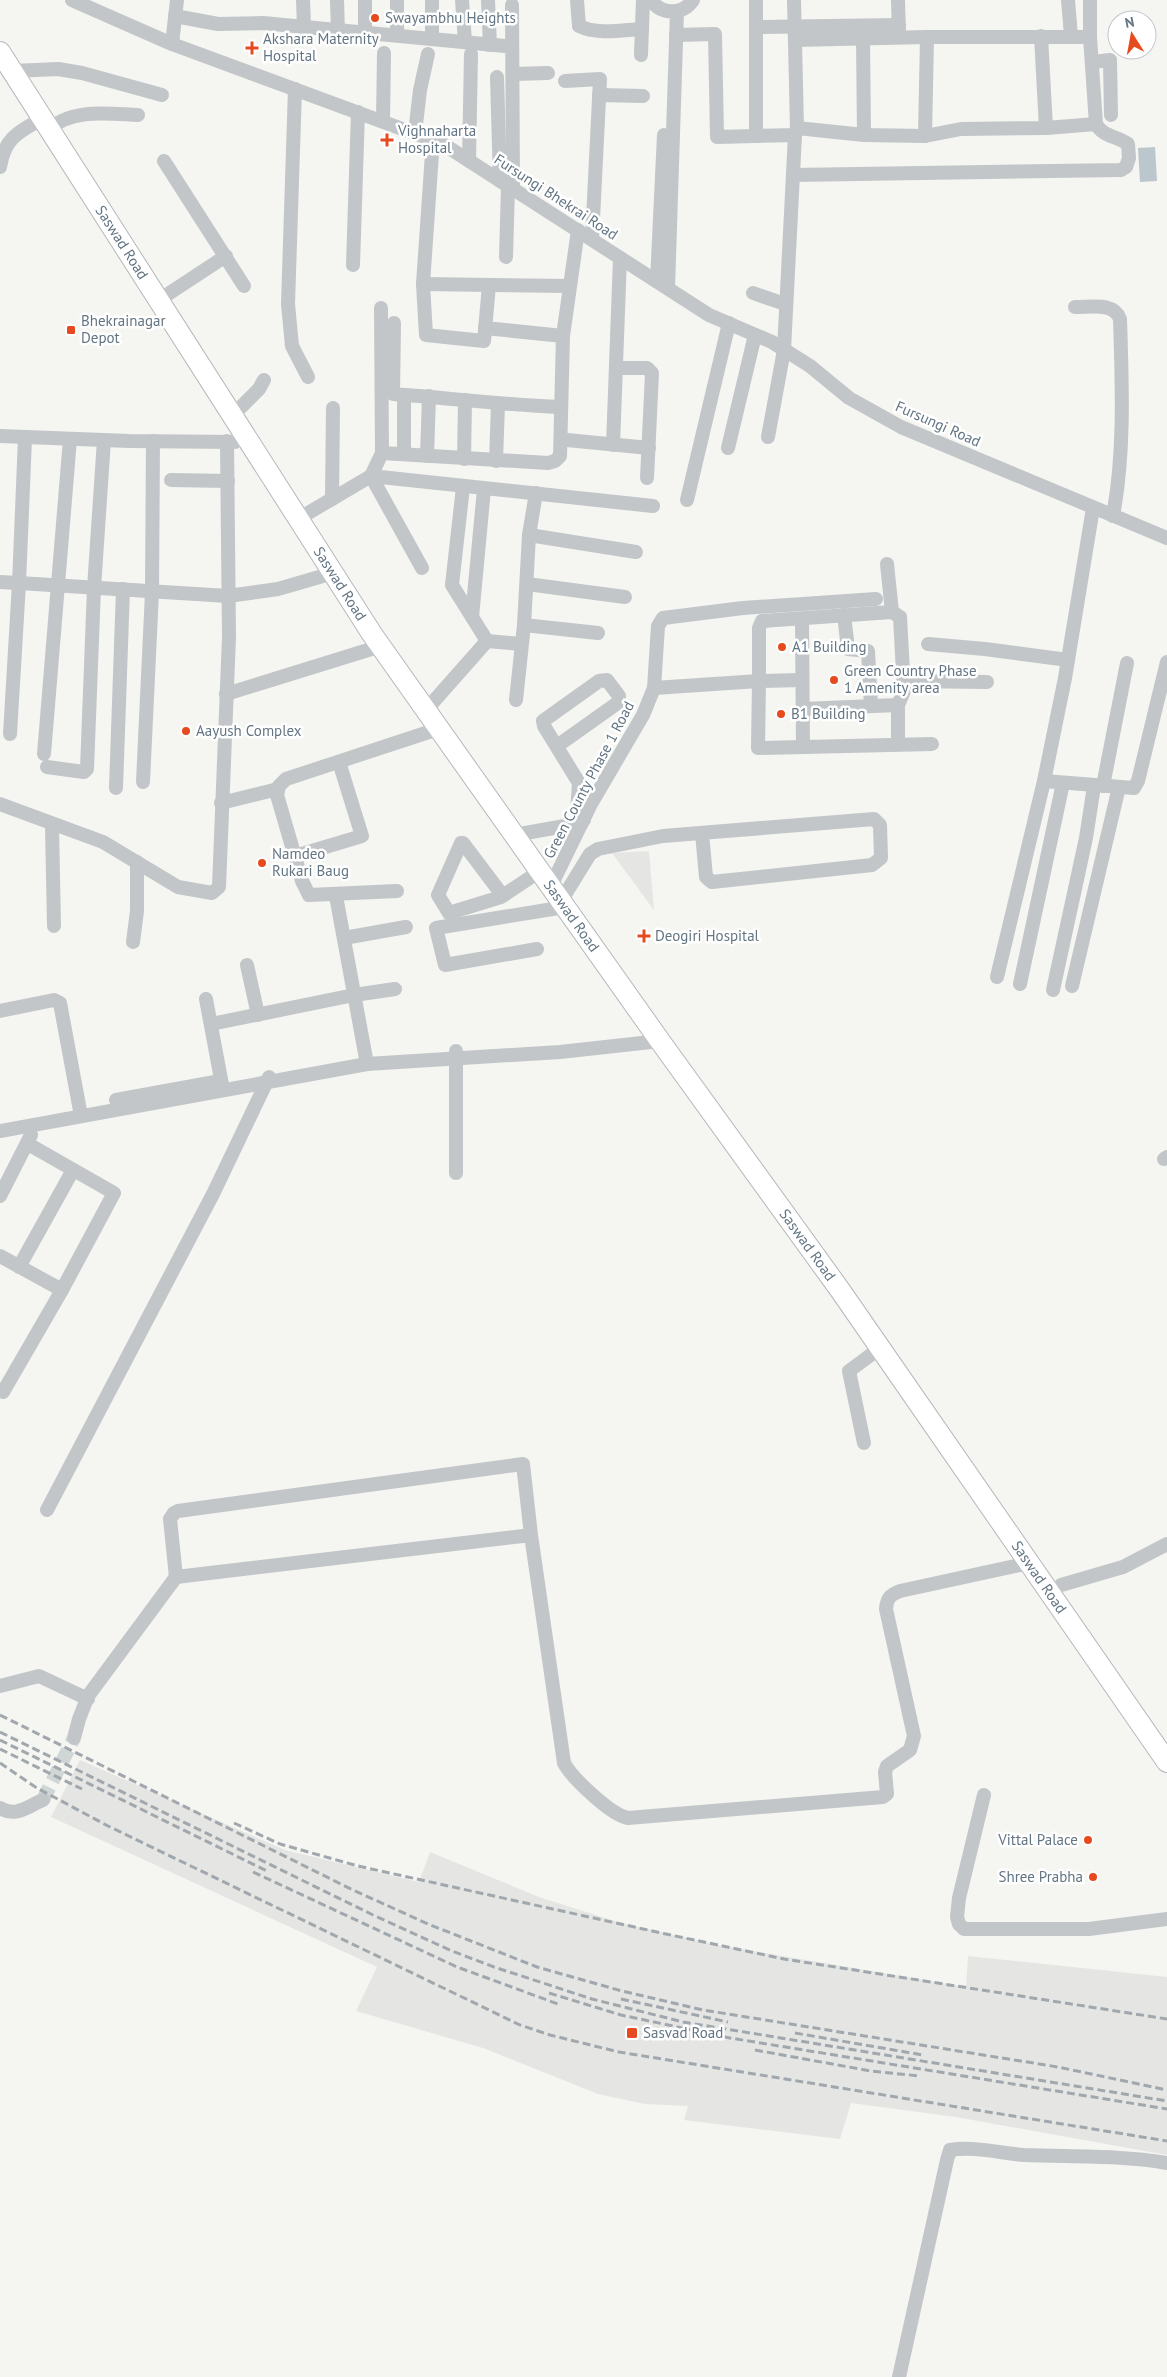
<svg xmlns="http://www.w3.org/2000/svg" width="1167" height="2377" viewBox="0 0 1167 2377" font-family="'PT Sans',sans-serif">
  <rect width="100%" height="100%" fill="#f5f5f1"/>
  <g fill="#e5e6e4">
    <polygon points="649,851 654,910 612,853"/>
    <polygon points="80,1760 285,1850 419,1882 430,1852 539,1897 621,1923 718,1945 966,1987 968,1956 1167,1977 1167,2155 956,2117 851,2103 840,2139 684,2120 688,2106 645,2104 598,2094 483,2048 356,2011 377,1967 51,1817"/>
  </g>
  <polygon fill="#bbc7cc" points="1155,147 1157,181 1140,182 1138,148"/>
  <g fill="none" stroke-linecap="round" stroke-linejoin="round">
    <polyline stroke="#d0d5d6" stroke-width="14" stroke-dasharray="14 7" stroke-linecap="butt" points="43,1800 74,1738"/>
    <defs>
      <g id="highway">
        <path id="s1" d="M0 52 372 634 660 1041 840 1290 1167 1762"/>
      </g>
    </defs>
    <use href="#highway" stroke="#b5b8bb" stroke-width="22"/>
    <g stroke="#c2c6c9" stroke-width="14">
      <polyline points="72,0 172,44 443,144 709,315 772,342 810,366 849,398 901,427 1167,538"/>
      <polyline points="303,0 304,27"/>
      <polyline points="337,0 338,32"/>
      <polyline points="462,0 465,42"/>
      <polyline points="488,0 490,45"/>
      <path d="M577 0 579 26C598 35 622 30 642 29"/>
      <path d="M651 0C661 15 683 15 693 0"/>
      <polyline points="756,0 756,27 899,25"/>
      <polyline points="898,0 899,34"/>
      <polyline points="1068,0 1071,36"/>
      <polyline points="1090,0 1090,37"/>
      <polyline points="512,5 513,189"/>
      <polyline points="175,16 218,24 263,23 505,46"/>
      <polyline points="365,33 365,0"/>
      <polyline points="397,35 397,0"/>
      <polyline points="676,35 715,34 717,137 795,135 797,128 794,0"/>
      <polyline points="1041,36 1046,128"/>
      <polyline points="432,39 432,0"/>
      <polyline points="863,39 864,135"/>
      <polyline points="172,44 177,0"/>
      <polyline points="641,55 643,0"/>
      <polyline points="1093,62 1110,60 1111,115"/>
      <polyline points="13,71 58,69 82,73 162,95"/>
      <polyline points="514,74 548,73"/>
      <polyline points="497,77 500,181"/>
      <polyline points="565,81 600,79 592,239"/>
      <polyline points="295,89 288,304 292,346 308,377"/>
      <polyline points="599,95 643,96"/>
      <polyline points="383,121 384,53"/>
      <polyline points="797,128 864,135 925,136 961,129 1046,128 1096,124"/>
      <path d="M50 129C72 108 110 114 138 115"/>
      <polyline points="415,133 420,90 428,54"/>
      <polyline points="756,136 756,27"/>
      <polyline points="925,136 927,37"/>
      <polyline points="433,139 423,284 426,335 484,341 489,285"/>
      <polyline points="164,161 244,286"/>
      <polyline points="469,161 471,54"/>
      <path d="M0 167C5 137 19 132 43 118"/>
      <path d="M793 175 1121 170 1126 167 1129 158 1128 144C1117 136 1103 137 1096 124L1090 37H927L795 40"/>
      <polyline points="506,257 508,186"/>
      <polyline points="353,265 358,112"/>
      <polyline points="657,281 664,135"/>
      <polyline points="423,284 569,286"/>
      <polyline points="668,288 677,11"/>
      <polyline points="753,293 779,302"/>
      <polyline points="159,300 226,256"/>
      <path d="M1075 307C1091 307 1114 302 1120 319 1122 384 1125 451 1113 516"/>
      <path d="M394 323 393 394C449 398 504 405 560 407"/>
      <polyline points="485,328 563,336"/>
      <polyline points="616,368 647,368 652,373 647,478"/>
      <polyline points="404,395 404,454"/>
      <polyline points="233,415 259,389 264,380"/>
      <polyline points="0,436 129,441 235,442"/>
      <polyline points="768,437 784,350 795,135"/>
      <polyline points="25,438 19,583 228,596 278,589 333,573"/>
      <polyline points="567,440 649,448"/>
      <polyline points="613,445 620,258"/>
      <polyline points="728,448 755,335"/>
      <polyline points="382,453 548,463 555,461 560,456 563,336 578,230"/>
      <polyline points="427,456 429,396"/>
      <polyline points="464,459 465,400"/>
      <polyline points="496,461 498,404"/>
      <polyline points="371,476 653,506"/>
      <polyline points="371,476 422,568"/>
      <polyline points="171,480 228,481"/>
      <polyline points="463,487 452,585 487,641"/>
      <polyline points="332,499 333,408"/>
      <polyline points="687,500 729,323"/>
      <polyline points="298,519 371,476 382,453 381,308"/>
      <polyline points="529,535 636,552"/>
      <polyline points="887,564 892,612"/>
      <polyline points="0,582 19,583 10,734"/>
      <polyline points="527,584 625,597"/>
      <polyline points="844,615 848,649 868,651 871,706"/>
      <polyline points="472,617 484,489"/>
      <polyline points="802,620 803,747"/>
      <polyline points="524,625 598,633"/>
      <polyline points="487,641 521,644"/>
      <polyline points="928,644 985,649 1068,660"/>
      <polyline points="802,680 759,681 758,748 932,744"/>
      <polyline points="904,681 987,682"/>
      <polyline points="654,688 759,681 759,628 762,621 892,612 900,617 904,691 898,705 803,709"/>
      <polyline points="226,694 381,646"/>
      <polyline points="516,700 524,625 529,535 536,493"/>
      <polyline points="426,710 487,641"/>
      <polyline points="898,744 898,705"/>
      <polyline points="557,746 619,702 619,696 607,680 599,681 543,721 544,726 579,783 577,811 584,820"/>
      <polyline points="44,754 70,439"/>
      <polyline points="47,767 84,772 87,769 94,588 104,440"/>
      <polyline points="1044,781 1134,788 1138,781 1167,662"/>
      <polyline points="143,782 152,592 153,441"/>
      <polyline points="1103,786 1127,663"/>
      <polyline points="116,788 123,589"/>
      <polyline points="221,803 278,789"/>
      <polyline points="0,804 103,842 178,887 212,893 219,887 229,637 227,441"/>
      <polyline points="52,825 54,926"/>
      <polyline points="514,835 582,823"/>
      <polyline points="295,856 362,836 339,762"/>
      <polyline points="551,886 591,804 643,715 654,688 658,626 663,618 743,608 876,599"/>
      <polyline points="397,891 309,895 302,881 277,795 279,786 286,779 438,729"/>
      <polyline points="336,896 367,1064"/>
      <polyline points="503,896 463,843 461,843 438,895 449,913 501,897 540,871"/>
      <polyline points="561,901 590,854 598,849 663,836 874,819 880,825 881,858 872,865 712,882 706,877 702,833"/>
      <polyline points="344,938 406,927"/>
      <polyline points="133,942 137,911 137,862"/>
      <polyline points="537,949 445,965 436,928 565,907"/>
      <polyline points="247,965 258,1015"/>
      <polyline points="997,977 1044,781 1065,678 1093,508"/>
      <polyline points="1020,984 1063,783"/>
      <polyline points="1072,986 1119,787"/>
      <polyline points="1053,990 1086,838 1094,786"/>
      <polyline points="206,999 223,1090"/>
      <polyline points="0,1011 54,1000 60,1003 81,1116"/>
      <polyline points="211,1024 354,995 395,989"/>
      <polyline points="116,1100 215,1082"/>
      <polyline points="0,1131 367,1064 560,1052 660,1041"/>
      <polyline points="28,1144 114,1193 62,1290"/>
      <polyline points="1164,1159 1167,1157"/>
      <polyline points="456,1173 456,1051"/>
      <polyline points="0,1196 31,1135"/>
      <polyline points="0,1256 62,1290 3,1392 0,1390"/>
      <polyline points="19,1267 73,1170"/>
      <polyline points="864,1443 849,1371 880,1348"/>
      <polyline points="47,1510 213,1194 269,1077"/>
      <path d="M531 1535 523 1464 178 1511 174 1513 170 1519 176 1577 531 1535 564 1763C572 1778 611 1815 628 1818L883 1797 887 1794 885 1772 887 1766 910 1750 914 1736 886 1609C887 1598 890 1595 900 1591L1029 1563"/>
      <polyline points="1061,1585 1123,1567 1167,1544"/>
      <polyline points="0,1686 39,1676 88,1699"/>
      <polyline points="74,1738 79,1719 88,1696 176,1577"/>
      <polyline points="984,1795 959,1898 957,1917 959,1924 964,1929 1089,1929 1167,1919"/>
      <path d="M0 1808C16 1818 28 1806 43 1800"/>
      <path d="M899 2377 947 2160 950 2150C975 2146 999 2153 1024 2155 1071 2157 1120 2155 1167 2163"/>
    </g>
    <use href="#highway" stroke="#fff" stroke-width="20"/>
    <g stroke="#a0a7ad" stroke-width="3" stroke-dasharray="8 4" stroke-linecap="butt">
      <polyline points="0,1715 353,1890 428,1924 537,1967 622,1991 703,2010 1058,2067 1167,2090"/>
      <polyline points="0,1732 373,1915 452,1951 494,1967 592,1999 683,2022 1167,2101"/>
      <polyline points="0,1740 267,1871"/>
      <polyline points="0,1749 82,1789"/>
      <polyline points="0,1763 37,1788 108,1826 520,2025 550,2035 619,2052 1167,2141"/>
      <polyline points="234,1823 280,1844 358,1866 666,1934 784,1959 1167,2019"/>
      <polyline points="253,1872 457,1967 558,2004"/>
      <polyline points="549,1993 621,2015 730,2038 1167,2109"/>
      <polyline points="621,1999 728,2022"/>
      <polyline points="795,2033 923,2055"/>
      <polyline points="755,2050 871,2071 920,2076"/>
    </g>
  </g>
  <g fill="#e74a1f" stroke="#fff" stroke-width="2">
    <circle cx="375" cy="18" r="5"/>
    <path d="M249.5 40.5h5v5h5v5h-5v5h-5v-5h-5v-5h5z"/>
    <path d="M384.5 132.5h5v5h5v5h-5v5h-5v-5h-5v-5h5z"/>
    <rect x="66" y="325" width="10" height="10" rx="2.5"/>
    <circle cx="782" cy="647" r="5"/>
    <circle cx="834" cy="680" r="5"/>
    <circle cx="781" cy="714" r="5"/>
    <circle cx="186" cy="731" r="5"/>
    <circle cx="262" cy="863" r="5"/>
    <path d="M641.5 928.5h5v5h5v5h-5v5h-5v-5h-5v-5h5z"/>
    <circle cx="1088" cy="1840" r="5"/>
    <circle cx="1093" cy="1877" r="5"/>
    <rect x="626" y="2027" width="12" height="12" rx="2.5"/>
  </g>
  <g text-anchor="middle" stroke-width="5" stroke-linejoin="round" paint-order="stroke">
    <g font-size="15" fill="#637583" stroke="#fff" text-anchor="start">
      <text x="385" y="23">Swayambhu Heights</text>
      <text x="263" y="44">Akshara Maternity<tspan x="263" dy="17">Hospital</tspan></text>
      <text x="398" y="136">Vighnaharta<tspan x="398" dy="17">Hospital</tspan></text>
      <text x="81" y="326">Bhekrainagar<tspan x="81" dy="17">Depot</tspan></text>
      <text x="792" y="652">A1 Building</text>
      <text x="844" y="676">Green Country Phase<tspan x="844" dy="17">1 Amenity area</tspan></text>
      <text x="791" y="719">B1 Building</text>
      <text x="196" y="736">Aayush Complex</text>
      <text x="272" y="859">Namdeo<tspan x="272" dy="17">Rukari Baug</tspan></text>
      <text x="655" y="941">Deogiri Hospital</text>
      <text x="1078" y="1845" text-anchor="end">Vittal Palace</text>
      <text x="1083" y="1882" text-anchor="end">Shree Prabha</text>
      <text x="643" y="2038">Sasvad Road</text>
    </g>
    <g font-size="15" fill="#637583" stroke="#fff">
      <text transform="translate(556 197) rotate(33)" y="5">Fursungi Bhekrai Road</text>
      <text dy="5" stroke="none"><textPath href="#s1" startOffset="226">Saswad Road</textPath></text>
      <text transform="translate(938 424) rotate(24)" y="5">Fursungi Road</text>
      <text dy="5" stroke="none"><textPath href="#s1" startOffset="631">Saswad Road</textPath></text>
      <text transform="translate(589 780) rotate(-62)" y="5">Green County Phase 1 Road</text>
      <text dy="5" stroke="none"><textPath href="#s1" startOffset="1036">Saswad Road</textPath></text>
      <text dy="5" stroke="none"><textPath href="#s1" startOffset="1441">Saswad Road</textPath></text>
      <text dy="5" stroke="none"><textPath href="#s1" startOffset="1846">Saswad Road</textPath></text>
    </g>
  </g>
  <g transform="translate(1132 35) rotate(349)"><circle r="24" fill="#ffffff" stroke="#c1c8cd"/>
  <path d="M0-4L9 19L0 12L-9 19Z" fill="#e74a1f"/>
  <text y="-8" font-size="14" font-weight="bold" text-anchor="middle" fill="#637583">N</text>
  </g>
</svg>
